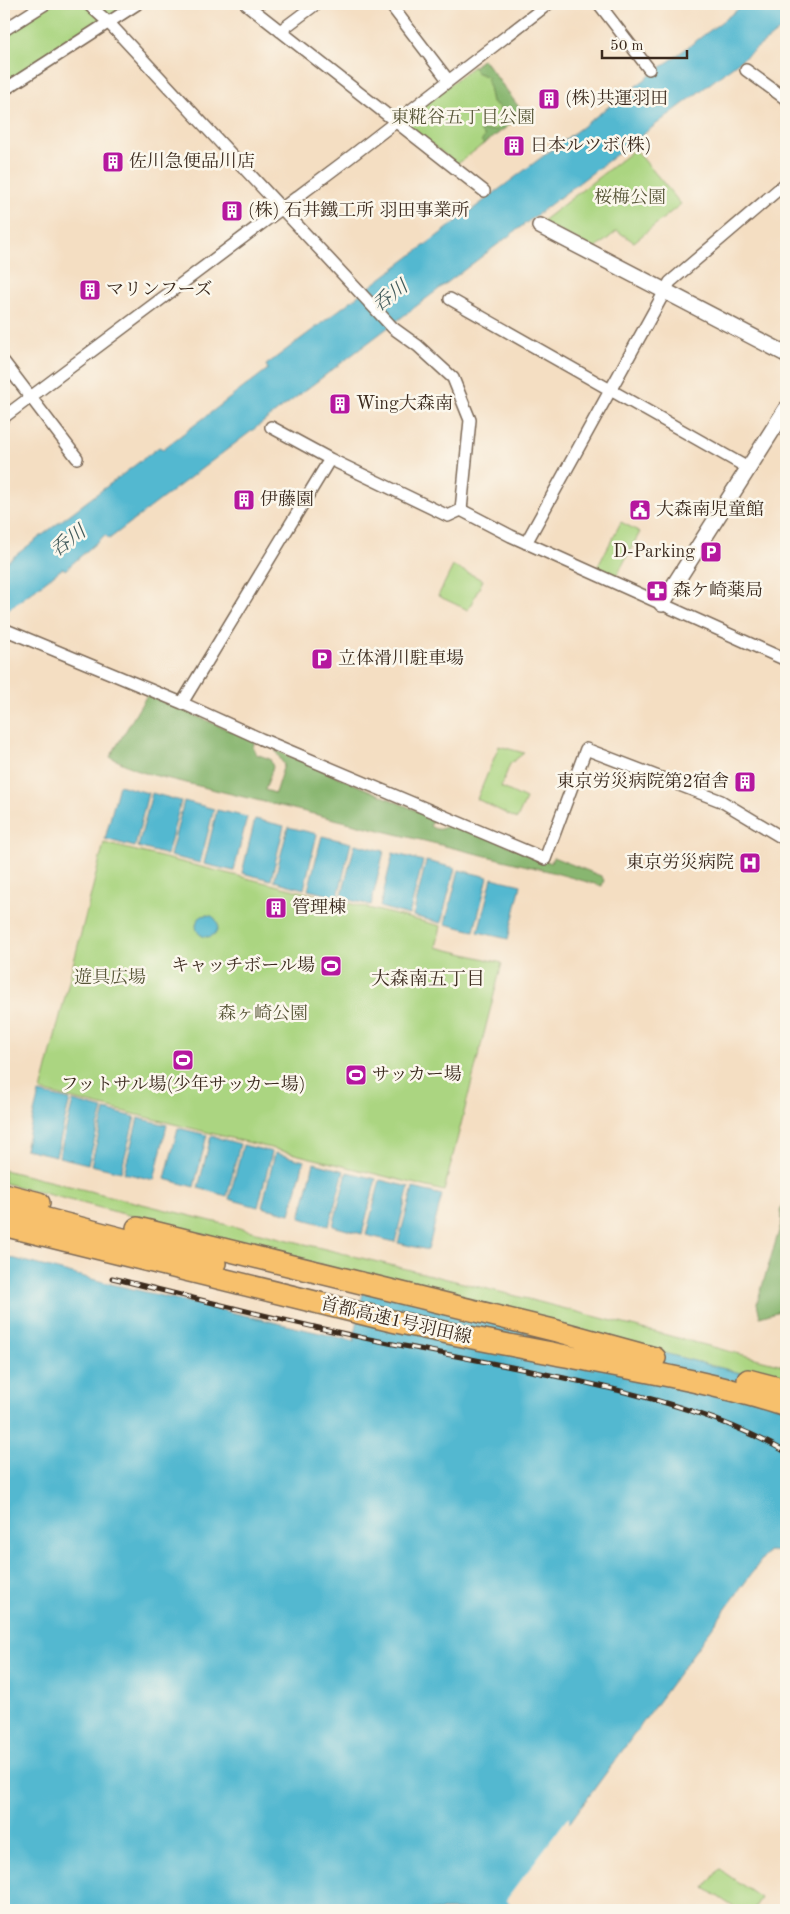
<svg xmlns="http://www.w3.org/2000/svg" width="790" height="1914" font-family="'Old Standard TT','Noto Serif JP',serif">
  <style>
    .green { fill: #abd581; stroke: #738050 }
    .forest { fill: #88b66f; stroke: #627046 }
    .water { fill: #52b8d0; stroke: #467177 }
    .pier { fill: #f4dec2 }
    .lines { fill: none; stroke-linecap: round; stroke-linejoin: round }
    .minor-casing { stroke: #7c6957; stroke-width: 14 }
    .tertiary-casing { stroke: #7c6957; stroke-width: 18 }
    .motorway-casing { stroke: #7c6957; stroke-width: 24 }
    .minor { stroke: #fff; stroke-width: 11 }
    .tertiary { stroke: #fff; stroke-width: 15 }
    .motorway { stroke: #f7c06c; stroke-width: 21 }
    .rail-casing { stroke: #3b2a1e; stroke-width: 5 }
    .rail { stroke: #fbf7ec; stroke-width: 3; stroke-dasharray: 9; stroke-linecap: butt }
    .labels { text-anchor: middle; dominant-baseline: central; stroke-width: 5; stroke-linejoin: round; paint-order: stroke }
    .poi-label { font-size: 18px; fill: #3b2a1e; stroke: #fbf7ec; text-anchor: start }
    .park-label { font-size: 18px; fill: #575537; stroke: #fbf7ec }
    .street-label { font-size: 18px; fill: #3b2a1e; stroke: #fbf7ec }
    .water-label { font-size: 19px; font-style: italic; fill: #435c5c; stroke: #fbf7ec }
    .neighbourhood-label { font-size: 19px; fill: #3b2a1e; stroke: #fbf7ec }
  </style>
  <rect width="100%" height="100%" fill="#fbf7ec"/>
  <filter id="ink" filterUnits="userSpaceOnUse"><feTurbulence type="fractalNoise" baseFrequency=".02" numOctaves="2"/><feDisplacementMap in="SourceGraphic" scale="10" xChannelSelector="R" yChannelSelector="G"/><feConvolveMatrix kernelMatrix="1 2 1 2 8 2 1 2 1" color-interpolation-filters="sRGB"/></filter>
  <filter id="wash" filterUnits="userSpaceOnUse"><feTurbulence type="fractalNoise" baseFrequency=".0096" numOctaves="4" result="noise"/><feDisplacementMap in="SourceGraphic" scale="20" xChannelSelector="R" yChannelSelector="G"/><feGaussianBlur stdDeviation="1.12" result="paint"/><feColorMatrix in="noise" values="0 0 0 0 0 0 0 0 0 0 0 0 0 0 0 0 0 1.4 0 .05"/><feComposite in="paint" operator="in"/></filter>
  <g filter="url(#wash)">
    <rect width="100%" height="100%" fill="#f4dec2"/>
    <!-- green -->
    <path class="green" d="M52 4H132L4 86V34Z
      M483 59 524 114 457 164 410 127 409 116Z
      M635 149 681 204 634 242 617 231 595 249 541 222Z
      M621 522 640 532 616 577 597 568Z
      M453 566 483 580 468 610 438 596Z
      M499 746 524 753 510 764 501 787 526 799 517 819 477 799Z
      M104 843 441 926 436 947 502 963 444 1191 41 1091Z
      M4 1170 516 1296 786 1366V1385L4 1183Z
      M719 1869 761 1898 753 1910H738L705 1888Z"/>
    <!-- forest -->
    <path class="forest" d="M483 59 524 114 484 144 481 141 485 137 480 131 496 130 500 126 499 123 502 116 499 107 492 102 487 77 476 72 473 67Z
      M147 695 255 741 253 747 256 754 270 759 273 767 265 790 275 793 284 765 275 750 434 818 430 826C438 832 444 829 451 822L551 863 553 857 601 876 604 880 602 886 548 871 141 772 110 757Z
      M786 1192V1309L760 1317 757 1303 782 1221 780 1211Z"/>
    <!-- water -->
    <path class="water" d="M745 4H786V26L109 539 105 535 65 570 63 568 4 613V564L159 447 163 449 268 369 266 365Z
      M119 785 148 793 135 847 105 839Z
      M152 793 181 801 167 855 138 847Z
      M184 801 214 809 200 863 170 856Z
      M217 810 247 817 234 871 204 864Z
      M255 819 284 826 271 880 242 873Z
      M288 827 317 834 304 889 274 881Z
      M322 836 351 843 338 897 308 890Z
      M355 844 384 851 371 905 341 898Z
      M393 853 423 861 409 915 380 907Z
      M426 861 455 868 441 923 413 916Z
      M459 870 488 877 474 931 445 924Z
      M492 878 521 885 508 939 478 932Z
      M196 926a11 11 0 1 1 22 0a11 11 0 1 1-22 0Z
      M39 1093 70 1100 56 1156 25 1149Z
      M73 1101 103 1109 88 1164 59 1157Z
      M105 1110 135 1117 121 1172 91 1165Z
      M138 1118 167 1125 154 1180 124 1173Z
      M178 1128 207 1135 194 1187 165 1179Z
      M211 1136 240 1144 227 1196 198 1188Z
      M243 1145 272 1152 258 1207 229 1199Z
      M275 1153 304 1161 290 1214 262 1207Z
      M314 1163 344 1171 329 1226 300 1218Z
      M347 1172 376 1179 362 1234 333 1226Z
      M380 1180 409 1187 395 1242 366 1235Z
      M413 1188 442 1195 428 1250 398 1243Z
      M4 1256 111 1284 354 1341 366 1275 786 1385V1552L768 1551 506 1910H4Z"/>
    <!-- pier -->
    <path class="pier" d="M569 1816V1828L513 1906 506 1900Z"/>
  </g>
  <g filter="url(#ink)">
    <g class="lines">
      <!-- minor casing -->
      <g class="minor-casing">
        <path id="minor" d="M88 4 108 22 393 328 418 346 453 378 470 420 461 510
          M246 4 484 191
          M390 4 448 80
          M599 4 649 69
          M4 30 45 4
          M280 31 316 4
          M746 70 786 99
          M4 90 137 4
          M450 299 748 468
          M4 362 77 458
          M4 417 349 158 548 4
          M271 427 330 459
          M461 510 511 536 786 660
          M526 543 670 282 786 183
          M6 630 182 703 261 739 545 859 586 749 721 801 786 840
          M182 703 330 459 448 516 461 510"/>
      </g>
      <!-- tertiary casing -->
      <g class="tertiary-casing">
        <path id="tertiary" d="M540 226 786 354
          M662 604 786 409"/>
      </g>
      <!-- motorway casing -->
      <g class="motorway-casing">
        <path id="motorway" d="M4 1194 39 1203
          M12 1210 215 1263
          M7 1226 388 1320C457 1336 527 1348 597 1362 661 1374 725 1386 786 1406
          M137 1228 557 1331 655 1358
          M748 1380 786 1390"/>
      </g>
      <!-- minor -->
      <use href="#minor" class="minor"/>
      <!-- tertiary -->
      <use href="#tertiary" class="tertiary"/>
      <!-- motorway -->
      <use href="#motorway" class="motorway"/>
      <!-- rail casing -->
      <g class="rail-casing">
        <path id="rail" d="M112 1278C197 1299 283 1321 369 1339 443 1354 517 1367 591 1384 658 1399 726 1418 786 1452"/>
      </g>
      <!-- rail -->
      <use href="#rail" class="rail"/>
    </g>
  </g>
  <!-- icons -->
  <defs>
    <g id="building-square" transform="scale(1.125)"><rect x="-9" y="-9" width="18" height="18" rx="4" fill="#b5179e" stroke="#fbf7ec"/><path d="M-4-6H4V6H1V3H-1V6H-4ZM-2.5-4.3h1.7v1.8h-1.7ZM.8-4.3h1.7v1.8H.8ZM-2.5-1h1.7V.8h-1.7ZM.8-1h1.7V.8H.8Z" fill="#fff"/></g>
    <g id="civic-square" transform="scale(1.125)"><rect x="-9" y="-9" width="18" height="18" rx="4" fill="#b5179e" stroke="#fbf7ec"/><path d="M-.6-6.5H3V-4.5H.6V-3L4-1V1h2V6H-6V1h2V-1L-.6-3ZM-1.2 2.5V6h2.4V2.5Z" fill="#fff"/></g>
    <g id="parking-square" transform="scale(1.125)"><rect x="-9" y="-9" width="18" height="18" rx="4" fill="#b5179e" stroke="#fbf7ec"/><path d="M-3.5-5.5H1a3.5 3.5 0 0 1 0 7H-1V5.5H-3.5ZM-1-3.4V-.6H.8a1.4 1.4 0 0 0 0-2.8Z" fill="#fff"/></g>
    <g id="pharmacy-square" transform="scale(1.125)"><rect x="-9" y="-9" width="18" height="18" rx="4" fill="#b5179e" stroke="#fbf7ec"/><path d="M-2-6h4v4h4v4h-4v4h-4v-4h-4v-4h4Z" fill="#fff"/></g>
    <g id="hospital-square" transform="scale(1.125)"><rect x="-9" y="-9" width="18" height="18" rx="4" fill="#b5179e" stroke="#fbf7ec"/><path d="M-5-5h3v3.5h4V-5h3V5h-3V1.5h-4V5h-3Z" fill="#fff"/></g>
    <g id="stadium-square" transform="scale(1.125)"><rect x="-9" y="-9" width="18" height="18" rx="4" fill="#b5179e" stroke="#fbf7ec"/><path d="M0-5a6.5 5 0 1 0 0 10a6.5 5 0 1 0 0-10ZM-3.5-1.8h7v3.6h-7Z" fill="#fff"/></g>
  </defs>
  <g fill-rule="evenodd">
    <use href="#building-square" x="549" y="99"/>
    <use href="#building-square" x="514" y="146"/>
    <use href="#building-square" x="113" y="162"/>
    <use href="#building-square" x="232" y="211"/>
    <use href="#building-square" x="90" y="290"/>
    <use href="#building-square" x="340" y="404"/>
    <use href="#building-square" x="244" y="500"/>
    <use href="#civic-square" x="640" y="510"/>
    <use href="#parking-square" x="711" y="552"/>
    <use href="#pharmacy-square" x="657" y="591"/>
    <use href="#parking-square" x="322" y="659"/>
    <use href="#building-square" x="745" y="782"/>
    <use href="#hospital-square" x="750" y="863"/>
    <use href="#building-square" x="276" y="908"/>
    <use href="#stadium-square" x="331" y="966"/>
    <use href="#stadium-square" x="183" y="1060"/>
    <use href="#stadium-square" x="356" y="1075"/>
  </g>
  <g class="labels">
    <!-- poi labels -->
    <g class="poi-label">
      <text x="565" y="99">(株)共運羽田</text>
      <text x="530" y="146">日本ルツボ(株)</text>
      <text x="129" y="162">佐川急便品川店</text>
      <text x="248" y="211">(株) 石井鐵工所 羽田事業所</text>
      <text x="106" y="290">マリンフーズ</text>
      <text x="356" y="404">Wing大森南</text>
      <text x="260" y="500">伊藤園</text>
      <text x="656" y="510">大森南児童館</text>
      <text x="695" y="552" text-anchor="end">D-Parking</text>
      <text x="673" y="591">森ケ崎薬局</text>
      <text x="338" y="659">立体滑川駐車場</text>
      <text x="729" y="782" text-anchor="end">東京労災病院第2宿舎</text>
      <text x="734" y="863" text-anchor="end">東京労災病院</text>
      <text x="292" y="908">管理棟</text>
      <text x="315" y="966" text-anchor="end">キャッチボール場</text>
      <text x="372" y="1075">サッカー場</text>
      <text x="183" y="1085" text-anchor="middle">フットサル場(少年サッカー場)</text>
    </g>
    <!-- park labels -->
    <g class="park-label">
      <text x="463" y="118">東糀谷五丁目公園</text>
      <text x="630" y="198">桜梅公園</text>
      <text x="110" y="978">遊具広場</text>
      <text x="263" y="1014">森ヶ崎公園</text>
    </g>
    <!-- street labels -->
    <g class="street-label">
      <text transform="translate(396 1321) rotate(13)">首都高速1号羽田線</text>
    </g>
    <!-- water labels -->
    <g class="water-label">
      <text transform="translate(391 297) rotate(-37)">呑川</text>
      <text transform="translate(69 542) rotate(-37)">呑川</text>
    </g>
    <!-- neighbourhood labels -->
    <g class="neighbourhood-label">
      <text x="428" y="980">大森南五丁目</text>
    </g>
  </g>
  <!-- margin -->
  <rect width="790" height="1914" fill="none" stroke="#fbf7ec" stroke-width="20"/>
  <!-- scale -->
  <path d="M602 50v8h85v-8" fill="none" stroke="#3b2a1e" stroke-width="2.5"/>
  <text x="610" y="50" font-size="15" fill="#3b2a1e" stroke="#fbf7ec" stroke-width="4" paint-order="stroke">50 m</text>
</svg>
